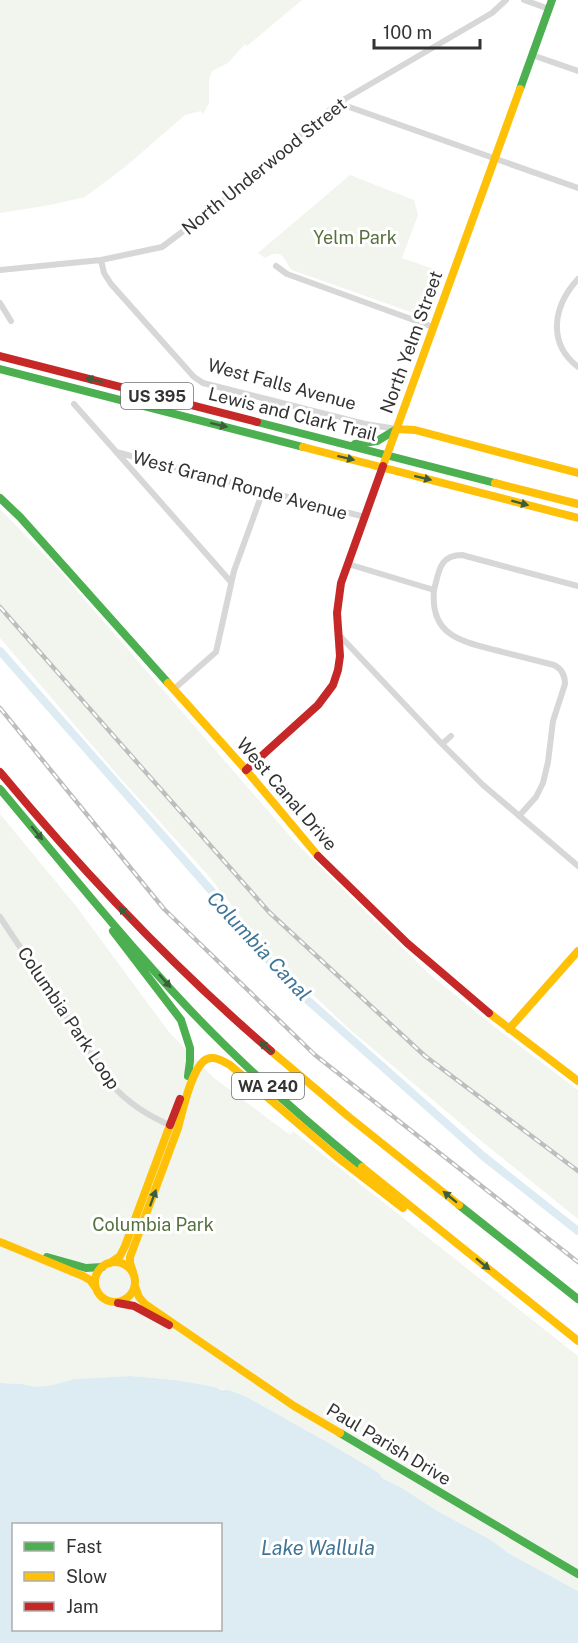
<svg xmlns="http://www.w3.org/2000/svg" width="578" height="1643" font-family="'Public Sans',sans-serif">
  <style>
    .green { fill: #f1f5ed }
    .water { fill: #ddebf3; fill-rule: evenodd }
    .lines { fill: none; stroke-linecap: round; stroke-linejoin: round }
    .canal { stroke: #ddebf3; stroke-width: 8 }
    .street { stroke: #d7d7d7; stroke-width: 6 }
    .fast { stroke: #4caf50; stroke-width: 8 }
    .slow { stroke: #ffc107; stroke-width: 8 }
    .jam { stroke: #c62828; stroke-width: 8 }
    .rail-casing { stroke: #bebebe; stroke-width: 4.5 }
    .rail { stroke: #fff; stroke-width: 2; stroke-dasharray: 7; stroke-linecap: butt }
    .oneway { fill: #3c5e3d }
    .labels { text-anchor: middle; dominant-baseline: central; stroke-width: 6; stroke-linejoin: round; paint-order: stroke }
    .shield { fill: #fff; stroke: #707070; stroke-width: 1.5 }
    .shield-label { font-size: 16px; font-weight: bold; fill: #333 }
    .street-label { font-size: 18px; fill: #333; stroke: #fff }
    .park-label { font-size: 18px; fill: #56703f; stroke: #fff }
    .water-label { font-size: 20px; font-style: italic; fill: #3f7597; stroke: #fff }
  </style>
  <rect width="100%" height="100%" fill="#fff"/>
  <!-- green -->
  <path class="green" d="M0 0H302L247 46 245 44 228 63 212 71 209 80V103L203 114 201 111 185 115 125 167 85 197 50 205 0 213Z
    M350 175 414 200 418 215 402 258 445 273 430 312 427 315 422 316 292 270C283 260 284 247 265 258L258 253Z
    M0 509 59 570 296 843 428 973 496 1028 578 1090V1219L480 1140 347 1027 270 954 207 874 121 779 0 638Z
    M0 814 76 906 169 1032 214 1078 290 1135 293 1131 578 1356V1591L508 1553 491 1540 439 1512 402 1488 382 1478 379 1473 327 1442 245 1396 215 1387 177 1380 131 1376 74 1379 52 1385 35 1387 22 1384 0 1383Z"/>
  <!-- water -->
  <path class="water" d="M131 1376 176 1380 199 1384 215 1387 222 1390H228L245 1396 327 1442 379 1473 382 1478 402 1488 439 1512 491 1540 508 1553 578 1591V1643H0V1383L22 1384 35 1387 52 1385 74 1379ZM14 1524H220V1630H14Z"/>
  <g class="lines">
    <!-- canal -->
    <path class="canal" d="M0 651 216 896 285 980 483 1156 578 1231"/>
    <!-- street -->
    <path class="street" d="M524 0 549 9
      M532 55 578 71
      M338 103 578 188
      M101 260 104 273 111 284 194 377 203 383 365 424 397 429
      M276 266 287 274 433 327
      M0 270 101 260 162 247 214 208 338 103 492 13 506 0
      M578 279C553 306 547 343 578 367
      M0 303 11 321
      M74 404 231 582
      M116 452 365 517
      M348 564 434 590C439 572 439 555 462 555L578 586
      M434 590C430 635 460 641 495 650 515 655 535 660 554 665 562 669 565 675 565 684L553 721 548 762 543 783 536 797 519 816
      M340 636 442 744 483 785 578 866
      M174 689 216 652 234 571 263 491
      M442 744 451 736
      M0 917 112 1085C129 1104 148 1116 172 1126"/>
    <!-- fast -->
    <path class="fast" d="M520 89 552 0
      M0 369 303 447
      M257 422 495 483
      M355 444 377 441 397 429
      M0 498 20 517 168 683
      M0 789C62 863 124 940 190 1010 244 1067 302 1118 362 1167
      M113 931 181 1020 190 1048V1061L188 1076
      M459 1205 578 1299
      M47 1257 86 1268 102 1267
      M340 1433 578 1574"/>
    <!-- slow -->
    <path class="slow" d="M397 429 415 430 578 473
      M303 447 578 518
      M383 466 520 89
      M495 483 578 504
      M168 683 246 770 318 856
      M489 1013 578 1081
      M509 1029 578 951
      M271 1051 349 1117 459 1205
      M178 1128C182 1113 192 1065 207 1059 215 1056 223 1061 230 1065L337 1157 403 1208
      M362 1167 578 1341
      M0 1242 83 1276 90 1280 95 1287
      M95 1282a20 20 0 1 1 40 0a20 20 0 1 1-40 0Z
      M110 1263 120 1256 125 1246 170 1125
      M133 1272 130 1263V1257L178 1128
      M135 1286 139 1297 145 1304 294 1406 340 1433"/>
    <!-- jam -->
    <path class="jam" d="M0 356 257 422
      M246 770 318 705 333 685 338 670 340 656 337 613 341 583 383 466
      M0 772C83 872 172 966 271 1051
      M318 856 407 943 489 1013
      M170 1125 180 1099
      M118 1303 134 1306 169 1325"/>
    <!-- rail casing -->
    <g class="rail-casing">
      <path id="rail" d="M0 607 269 912 425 1056 578 1171
        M0 708 164 909 315 1055 578 1262"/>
    </g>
    <!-- rail -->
    <use href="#rail" class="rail"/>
  </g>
  <!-- one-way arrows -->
  <defs><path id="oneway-solid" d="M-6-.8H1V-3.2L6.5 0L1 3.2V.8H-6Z" transform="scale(1.5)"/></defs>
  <g class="oneway">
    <use href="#oneway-solid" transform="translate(94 380) rotate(-166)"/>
    <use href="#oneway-solid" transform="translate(219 425) rotate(14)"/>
    <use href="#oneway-solid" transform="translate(346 458) rotate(14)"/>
    <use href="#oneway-solid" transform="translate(423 478) rotate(14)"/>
    <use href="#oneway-solid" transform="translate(520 503) rotate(15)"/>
    <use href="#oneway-solid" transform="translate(37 833) rotate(51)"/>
    <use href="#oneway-solid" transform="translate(125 913) rotate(-134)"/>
    <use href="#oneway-solid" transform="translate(165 981) rotate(48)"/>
    <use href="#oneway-solid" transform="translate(266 1047) rotate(-139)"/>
    <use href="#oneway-solid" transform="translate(450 1197) rotate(-141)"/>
    <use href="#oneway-solid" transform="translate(153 1198) rotate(-70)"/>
    <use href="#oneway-solid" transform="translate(483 1264) rotate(39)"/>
  </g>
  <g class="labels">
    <!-- shield labels -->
    <g class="shield">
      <rect x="121" y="383" width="72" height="26" rx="4.5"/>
      <rect x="232" y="1073" width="72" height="26" rx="4.5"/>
    </g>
    <g class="shield-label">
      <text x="157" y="396">US 395</text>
      <text x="268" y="1086">WA 240</text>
    </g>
    <!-- street labels -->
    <g class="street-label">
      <text transform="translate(264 166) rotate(-39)">North Underwood Street</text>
      <text transform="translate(411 342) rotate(-70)">North Yelm Street</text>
      <text transform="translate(282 384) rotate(15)">West Falls Avenue</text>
      <text transform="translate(293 414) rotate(14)">Lewis and Clark Trail</text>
      <text transform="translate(240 485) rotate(15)">West Grand Ronde Avenue</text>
      <text transform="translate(287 794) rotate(49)">West Canal Drive</text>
      <text transform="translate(69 1018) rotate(56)">Columbia Park Loop</text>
      <text transform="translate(389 1444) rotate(31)">Paul Parish Drive</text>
    </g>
    <!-- park labels -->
    <g class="park-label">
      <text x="355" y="237">Yelm Park</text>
      <text x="153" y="1224">Columbia Park</text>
    </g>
    <!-- water labels -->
    <g class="water-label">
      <text transform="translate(259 946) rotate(47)">Columbia Canal</text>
      <text x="318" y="1548">Lake Wallula</text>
    </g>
  </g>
  <!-- legend -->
  <rect x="12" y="1523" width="210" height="108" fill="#ffffff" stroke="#adadad" stroke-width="1.5"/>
  <rect x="24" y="1542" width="30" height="9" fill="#4caf50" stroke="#adadad" stroke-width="1.5"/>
  <text x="66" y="1553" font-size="18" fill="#333333">Fast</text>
  <rect x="24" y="1572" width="30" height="9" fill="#ffc107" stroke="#adadad" stroke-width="1.5"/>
  <text x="66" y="1583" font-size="18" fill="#333333">Slow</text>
  <rect x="24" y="1602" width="30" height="9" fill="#c62828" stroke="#adadad" stroke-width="1.5"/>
  <text x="66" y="1613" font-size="18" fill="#333333">Jam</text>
  <!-- scale -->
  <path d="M374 39v9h106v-9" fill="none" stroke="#333333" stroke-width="3"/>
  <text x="383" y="39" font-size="18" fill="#333333" stroke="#ffffff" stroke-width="4.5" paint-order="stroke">100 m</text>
</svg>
